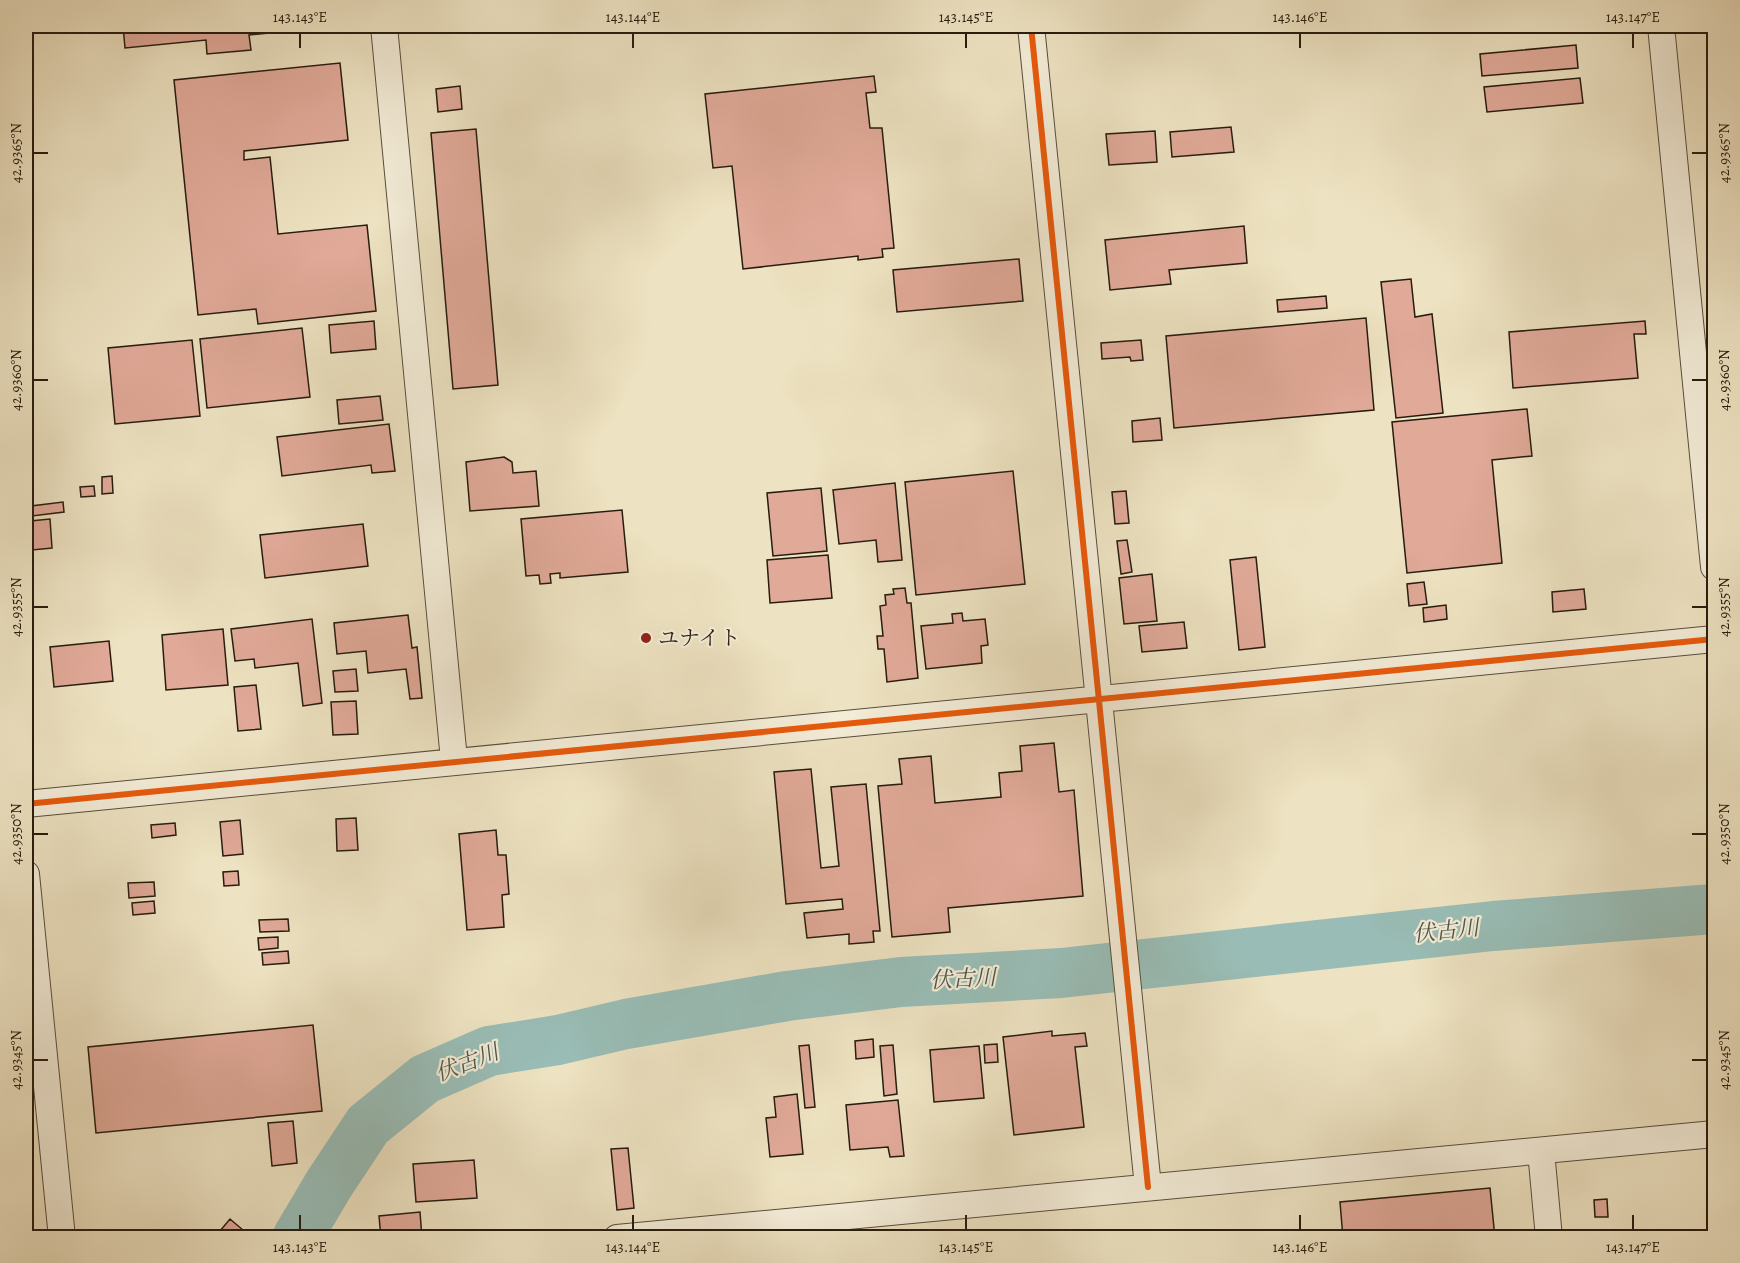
<svg xmlns="http://www.w3.org/2000/svg" width="1740" height="1263" font-family="Alegreya,'Noto Serif JP',serif">
  <style>
    .lines { fill: none; stroke-linecap: round; stroke-linejoin: round }
    .river { stroke: #99bdb6; stroke-width: 50 }
    .building { fill: #e0a998; stroke: #271c0e; stroke-width: 1.5 }
    .minor-casing { stroke: #584e3b; stroke-width: 28 }
    .minor { stroke: #f3ecd7; stroke-width: 26 }
    .cycleway-casing { stroke: #f3ecd7; stroke-width: 10 }
    .cycleway { stroke: #e8590c; stroke-width: 6 }
    .ticks { fill: none; stroke: #271c0e; stroke-width: 2 }
    .poi-dot { fill: #8f2418; stroke: #f3ecd7; stroke-width: 2 }
    .labels { text-anchor: middle; dominant-baseline: central; stroke-width: 4.5; stroke-linejoin: round; paint-order: stroke }
    .poi-label { font-size: 21px; fill: #271c0e; stroke: #f3ecd7; text-anchor: start }
    .water-label { font-size: 22px; font-style: italic; fill: #4f5449; stroke: #f3ecd7 }
    .neatline { fill: none; stroke: #271c0e; stroke-width: 2 }
    .ticks-label { font-size: 15px; text-anchor: middle; fill: #271c0e }
  </style>
  <rect width="100%" height="100%" fill="#ede2c1"/>
  <filter id="stains"><feTurbulence type="fractalNoise" baseFrequency=".00333" numOctaves="4"/><feColorMatrix values="0 0 0 0 .2 0 0 0 0 .09 0 0 0 0 .02 0 0 0 .5 -.17"/></filter>
  <radialGradient id="worn" r=".72"><stop offset=".6" stop-color="#630" stop-opacity="0"/><stop offset="1" stop-color="#630" stop-opacity=".3"/></radialGradient>
  <g class="lines">
    <!-- river -->
    <path class="river" d="M297 1238 329 1184 368 1125 425 1079 489 1051 558 1040 626 1024 787 996 901 982 1061 973 1493 926 1714 909"/>
  </g>
  <!-- building -->
  <path class="building" d="M123 26H310V29L249 35 251 50 207 54 206 40 125 48Z
    M1576 45 1578 68 1482 76 1480 54Z
    M340 63 348 140 244 151V160L270 157 278 234 367 225 376 311 258 324 256 309 198 315 174 80Z
    M874 76 876 92 866 93 870 128H882L894 248 882 249 883 257 858 260V256L743 269 732 166 713 168 705 94Z
    M1580 78 1583 103 1487 112 1484 87Z
    M460 86 462 109 438 112 436 89Z
    M1231 127 1234 152 1172 157 1170 132Z
    M476 129 498 385 453 389 431 133Z
    M1155 131 1157 162 1109 165 1106 134Z
    M1244 226 1247 263 1169 270 1171 284 1110 290 1105 240Z
    M1019 259 1023 301 897 312 893 270Z
    M1411 279 1415 317 1432 314 1443 413 1396 418 1381 282Z
    M1326 296 1327 308 1278 312 1277 300Z
    M1366 318 1374 410 1174 428 1166 336Z
    M374 321 376 349 331 353 329 325Z
    M1645 321 1646 334H1634L1638 378 1513 388 1509 332Z
    M302 328 310 397 207 408 200 339Z
    M192 340 200 416 115 424 108 348Z
    M1141 340 1143 360 1131 361 1130 357 1102 359 1101 343Z
    M380 396 383 420 339 424 337 400Z
    M1527 409 1532 456 1492 460 1502 563 1407 573 1392 422Z
    M1160 418 1162 440 1133 442 1132 421Z
    M389 424 395 471 372 473 371 465 282 476 277 437Z
    M504 457 512 462 513 473 536 471 539 506 470 511 466 462Z
    M1013 471 1025 584 916 595 905 482Z
    M112 476 113 493 102 494V477Z
    M895 483 902 560 878 562 876 540 839 544 833 490Z
    M94 486 95 496 81 497 80 487Z
    M821 488 827 551 773 556 767 493Z
    M1126 491 1129 523 1115 524 1112 492Z
    M63 502 64 512 32 516 31 506Z
    M622 510 628 572 560 578V573L550 574 551 583 540 584 539 575 526 576 521 519Z
    M50 519 52 548 32 550 30 521Z
    M363 524 368 566 265 578 260 535Z
    M1127 540 1132 572 1121 574 1117 541Z
    M828 555 832 598 770 603 767 560Z
    M1256 557 1265 647 1239 650 1230 560Z
    M1152 574 1157 621 1124 624 1119 578Z
    M1424 582 1427 604 1409 606 1407 584Z
    M905 588 907 603H911L918 678 887 682 884 649H878L877 636H883L880 606 886 605 885 595 894 594 893 589Z
    M1584 589 1586 609 1553 612 1552 592Z
    M1446 605 1447 619 1424 622 1423 608Z
    M962 613 963 621 985 619 988 645 981 646 982 663 926 669 921 626 953 623 952 614Z
    M408 615 412 648 417 647 422 698 410 699 406 669 368 673 366 651 337 654 334 623Z
    M312 619 322 703 303 706 298 663 255 668 254 659 235 661 231 629Z
    M1184 622 1187 648 1142 652 1139 626Z
    M223 629 228 685 166 690 162 635Z
    M109 641 113 681 54 687 50 647Z
    M356 669 358 691 335 692 333 671Z
    M256 685 261 729 238 731 234 687Z
    M356 701 358 734 333 735 331 702Z
    M1054 743 1059 792 1074 790 1083 896 948 908 950 932 892 937 878 786 902 784 899 759 931 756 935 803 1001 797 999 773 1022 771 1020 746Z
    M811 769 821 868 839 866 831 787 866 784 880 931H873L874 942 849 944V934L807 938 804 913 843 909 842 899 786 904 774 772Z
    M356 818 358 850 337 851 336 819Z
    M240 820 243 854 223 856 220 822Z
    M175 823 176 835 152 838 151 825Z
    M496 830 498 855H506L509 894 502 895 504 927 467 930 459 834Z
    M238 871 239 885 224 886 223 872Z
    M154 882 155 896 129 898 128 883Z
    M154 901 155 913 133 915 132 903Z
    M288 919 289 931 260 932 259 920Z
    M278 937V948L259 950 258 938Z
    M288 951 289 963 263 965 262 953Z
    M313 1025 322 1111 96 1133 88 1047Z
    M1052 1031V1036L1085 1033 1087 1046 1075 1047 1084 1127 1014 1135 1003 1037Z
    M873 1039 874 1057 856 1059 855 1041Z
    M997 1044 998 1062 985 1063 984 1045Z
    M809 1045 815 1107 805 1108 799 1046Z
    M893 1045 897 1094 884 1096 880 1046Z
    M979 1046 984 1098 934 1102 930 1050Z
    M797 1094 803 1154 770 1157 766 1118 776 1117 774 1097Z
    M898 1100 904 1156 890 1157 888 1147 850 1150 846 1105Z
    M293 1121 297 1163 272 1166 268 1123Z
    M628 1148 634 1208 617 1210 611 1149Z
    M474 1160 477 1198 416 1202 413 1164Z
    M1490 1188 1495 1238H1343L1340 1202Z
    M1607 1199 1608 1217H1595L1594 1200Z
    M420 1212 422 1238H381L379 1216Z
    M230 1219 243 1230 237 1238H214Z"/>
  <g class="lines">
    <!-- minor casing -->
    <g class="minor-casing">
      <path id="minor" d="M384 26 454 760
        M1031 26 1148 1187
        M1661 26 1714 567
        M26 804C588 746 1151 694 1714 639
        M26 874 62 1238
        M1541 1151 1549 1238
        M617 1238 1714 1134"/>
    </g>
    <!-- minor -->
    <use href="#minor" class="minor"/>
    <!-- cycleway casing -->
    <g class="cycleway-casing">
      <path id="cycleway" d="M1031 26 1148 1187
        M26 804C588 746 1151 694 1714 639"/>
    </g>
    <!-- cycleway -->
    <use href="#cycleway" class="cycleway"/>
  </g>
  <!-- ticks -->
  <path class="ticks" d="M300 33V48M633 33V48M966 33V48M1300 33V48M1633 33V48M33 153H48M1692 153H1707M33 380H48M1692 380H1707M33 607H48M1692 607H1707M33 834H48M1692 834H1707M33 1060H48M1692 1060H1707M300 1215V1230M633 1215V1230M966 1215V1230M1300 1215V1230M1633 1215V1230"/>
  <!-- markers -->
  <circle class="poi-dot" cx="646" cy="638" r="6"/>
  <g class="labels">
    <!-- poi labels -->
    <g class="poi-label">
      <text x="658" y="638">ユナイト</text>
    </g>
    <!-- water labels -->
    <g class="water-label">
      <text transform="translate(1446 931) rotate(-6)">伏古川</text>
      <text transform="translate(963 979) rotate(-3)">伏古川</text>
      <text transform="translate(467 1063) rotate(-21)">伏古川</text>
    </g>
  </g>
  <!-- margin -->
  <rect width="1740" height="1263" fill="none" stroke="#ede2c1" stroke-width="66"/>
  <rect x="33" y="33" width="1674" height="1197" class="neatline"/>
  <g class="ticks-label">
    <text x="300" y="22">143.143°E</text>
    <text x="633" y="22">143.144°E</text>
    <text x="966" y="22">143.145°E</text>
    <text x="1300" y="22">143.146°E</text>
    <text x="1633" y="22">143.147°E</text>
    <text transform="translate(16 153) rotate(-90)" y="5">42.9365°N</text>
    <text transform="translate(1724 153) rotate(-90)" y="5">42.9365°N</text>
    <text transform="translate(16 380) rotate(-90)" y="5">42.9360°N</text>
    <text transform="translate(1724 380) rotate(-90)" y="5">42.9360°N</text>
    <text transform="translate(16 607) rotate(-90)" y="5">42.9355°N</text>
    <text transform="translate(1724 607) rotate(-90)" y="5">42.9355°N</text>
    <text transform="translate(16 834) rotate(-90)" y="5">42.9350°N</text>
    <text transform="translate(1724 834) rotate(-90)" y="5">42.9350°N</text>
    <text transform="translate(16 1060) rotate(-90)" y="5">42.9345°N</text>
    <text transform="translate(1724 1060) rotate(-90)" y="5">42.9345°N</text>
    <text x="300" y="1252">143.143°E</text>
    <text x="633" y="1252">143.144°E</text>
    <text x="966" y="1252">143.145°E</text>
    <text x="1300" y="1252">143.146°E</text>
    <text x="1633" y="1252">143.147°E</text>
  </g>
  <rect width="100%" height="100%" filter="url(#stains)"/>
  <rect width="100%" height="100%" fill="url(#worn)"/>
</svg>
